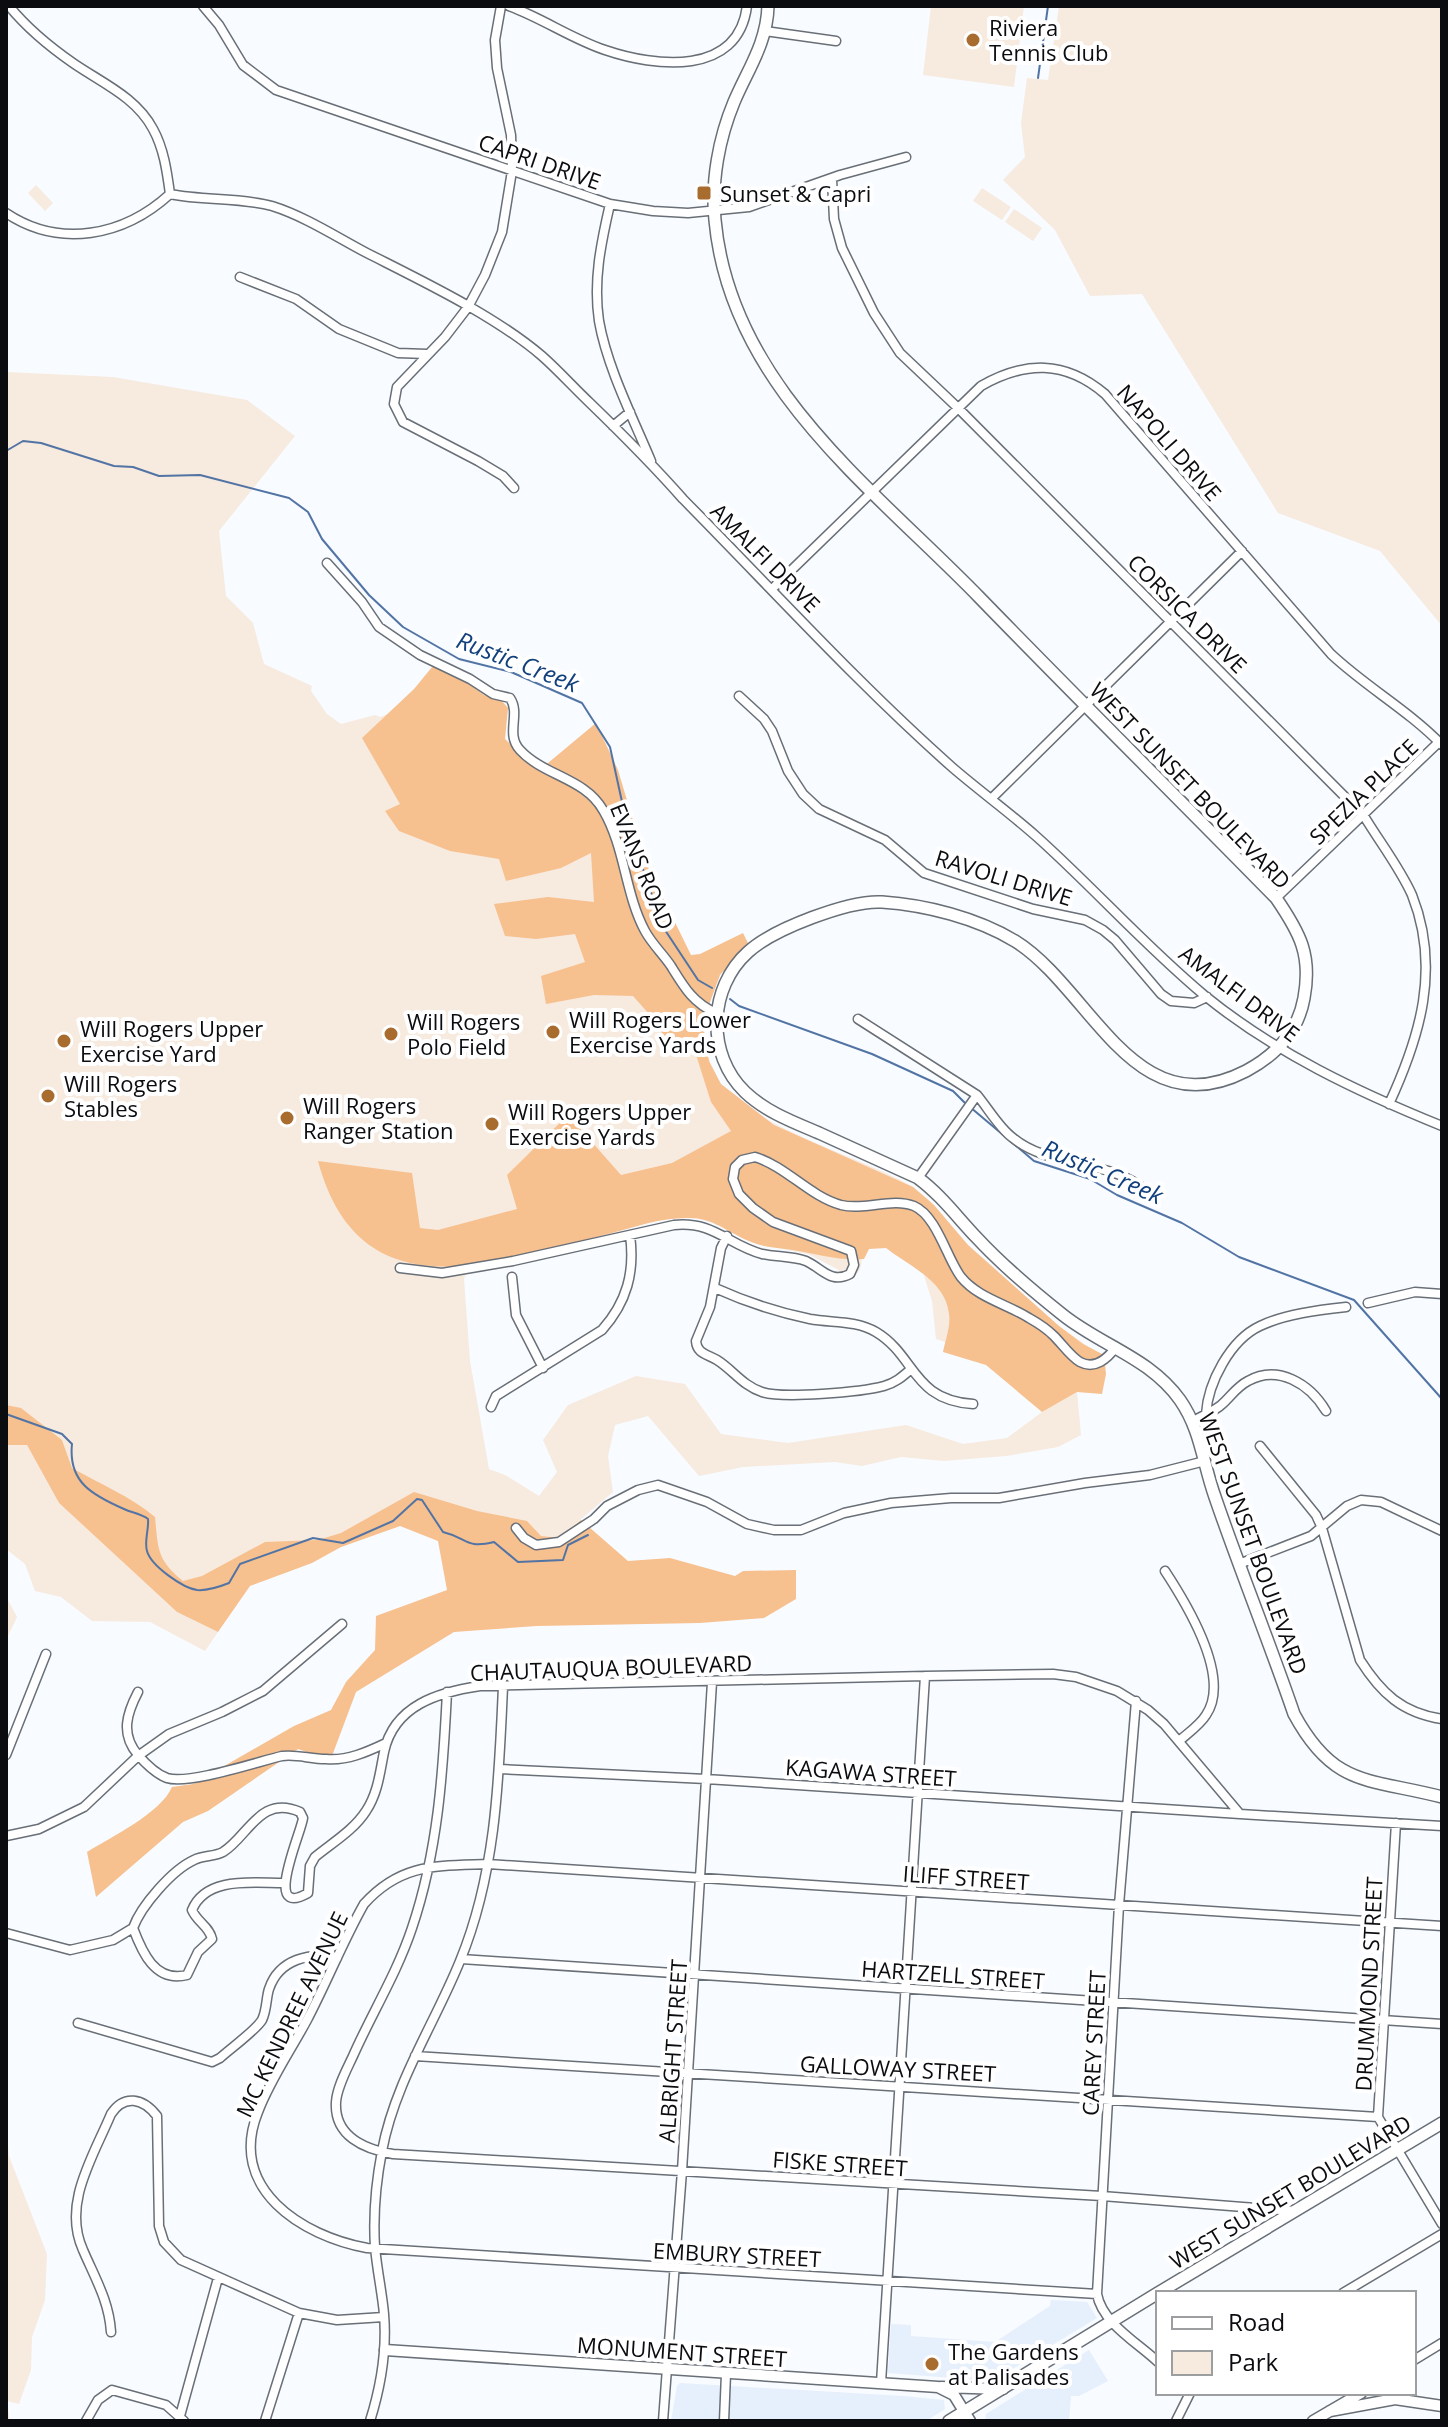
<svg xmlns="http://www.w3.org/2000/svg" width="1448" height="2427" font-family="'Open Sans',sans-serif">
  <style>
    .built { fill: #e6effc }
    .green { fill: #f7eadf }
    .forest { fill: #f7c08f }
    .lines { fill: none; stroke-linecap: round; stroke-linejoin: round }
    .stream { stroke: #5274a4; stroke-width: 2 }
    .minor-casing { stroke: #696f77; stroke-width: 11 }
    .tertiary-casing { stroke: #696f77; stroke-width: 13 }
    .secondary-casing { stroke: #696f77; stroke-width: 14 }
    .minor { stroke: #fff; stroke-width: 8 }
    .tertiary { stroke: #fff; stroke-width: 10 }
    .secondary { stroke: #fff; stroke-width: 11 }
    .poi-dot { fill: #a96c2f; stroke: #fff; stroke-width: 3 }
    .labels { text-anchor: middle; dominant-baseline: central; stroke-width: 8; stroke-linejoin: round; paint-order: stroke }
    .poi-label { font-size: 22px; fill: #0a0c0f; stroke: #fff; text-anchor: start }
    .street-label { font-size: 22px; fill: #0a0c0f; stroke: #fff }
    .water-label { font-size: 24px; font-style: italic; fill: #12407d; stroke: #fff }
  </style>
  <rect width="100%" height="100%" fill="#f8fbff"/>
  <!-- built -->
  <path class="built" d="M1051 2300 1087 2302 1097 2318 993 2381 888 2373 891 2324 911 2325V2336L995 2342 1050 2306Z
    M1089 2350 1108 2381 1079 2396H1071L1069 2421H985L986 2414Z
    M680 2383 903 2396 944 2400 945 2409 926 2421H671L677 2386Z"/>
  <!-- green -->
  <path class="green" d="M931 6H1024L1014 87 923 75Z
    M1059 6H1442V626L1380 551 1278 513 1142 294 1090 296 1055 230 1003 180 1025 157 1021 123 1027 78 1048 80Z
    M36 185 53 203 45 211 28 193Z
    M982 188 1011 207 1002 220 973 201Z
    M1014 209 1042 228 1033 241 1005 222Z
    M6 372 113 377 247 400 295 436 219 531 226 596 253 623 264 664 312 686 311 691 327 714 341 724 375 715 380 717 405 708 503 742 562 782 706 1013C702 1035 707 1066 721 1084 759 1130 860 1156 913 1187L928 1199 968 1245 1059 1326 1093 1350 1104 1366 1115 1360 1097 1369 989 1356 936 1339 932 1301 908 1225 861 1254C864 1269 856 1280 841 1282L839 1270 808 1254 757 1244 717 1224 692 1217 662 1219 490 1261 467 1271 464 1279 470 1361 489 1469 505 1475 539 1496 557 1472 543 1440 568 1405 636 1376 685 1384 721 1434 788 1443 906 1425 963 1444 1007 1438 1042 1412 1077 1392 1081 1435 1058 1447 1006 1456 944 1461 901 1457 862 1466 835 1462 743 1467 699 1476 648 1416 615 1425 608 1456 613 1492 559 1538 440 1534 400 1526 333 1550 180 1584 84 1475 71 1467 62 1440 6 1413Z
    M6 1445H27L59 1503 177 1612 218 1632 205 1651 150 1622 92 1621 61 1597 35 1591 25 1564 6 1549Z
    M6 1596 17 1617 6 1640Z
    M6 2120 9 2156 47 2254 45 2300 32 2337 31 2370 19 2404 7 2401 10 2421H6Z"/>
  <!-- forest -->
  <path class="forest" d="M437 661 484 695 502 701 508 708 505 739 534 767 548 763 596 723 618 770 645 861 691 955 700 954 743 933 748 943 720 975 706 1013 704 1034 709 1061 721 1084 774 1125 913 1187 934 1205 968 1245 1059 1326 1083 1344 1104 1355 1106 1374 1102 1394 1077 1392 1042 1412 986 1365 943 1352C945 1341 951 1326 949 1314 946 1281 909 1266 886 1248L869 1249 864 1259C839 1261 817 1254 793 1250 781 1248 768 1248 757 1244 733 1237 716 1218 690 1218 663 1217 638 1226 612 1233 498 1262 360 1317 318 1161L412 1173 420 1228 438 1230 517 1209 507 1175 568 1115 621 1175 672 1163 731 1131 711 1102 692 1042 667 1045 658 1024 633 996 594 995 546 1004 541 976 585 962 575 934 536 939 505 936 494 904 548 897 594 902 591 853 561 868 506 881 499 859 450 851 399 831 385 811 400 804 362 738 414 689Z
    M6 1405 21 1408 62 1440 72 1468C100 1484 130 1496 155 1517 158 1549 157 1560 183 1581L202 1576 265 1542 318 1540 341 1533 414 1492 477 1511 527 1521 541 1536 559 1538 581 1520 628 1561 670 1558 735 1576 743 1571 796 1570V1599L764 1618 700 1623 537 1626 454 1632 356 1692 332 1756H318L298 1749 208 1811 183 1822 96 1897 87 1852C111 1837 161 1813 172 1787L193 1784 294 1726 331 1710 346 1682 375 1650 376 1616 447 1590 438 1541 400 1526 341 1547 312 1563 250 1586 218 1632 177 1612 59 1503 27 1445H6Z"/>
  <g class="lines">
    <!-- stream -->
    <path class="stream" d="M1038 78 1048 6
      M6 451 23 441 41 443 114 466 133 467 159 476 200 475 289 498 308 512 322 539 369 595 403 627 459 659 511 672 582 703 610 747 626 820 663 927 698 980 712 988
      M730 999 739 1006 872 1054 953 1091 965 1103
      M970 1107 1034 1161 1090 1179 1117 1195 1182 1223 1239 1257 1354 1300 1442 1399
      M6 1414 62 1434 72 1444C68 1482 92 1495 124 1509 132 1513 140 1513 148 1519 149 1530 144 1541 147 1551 151 1566 183 1588 197 1590 208 1591 219 1587 229 1583L240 1564 313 1538 343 1543 393 1521 417 1499 422 1500 443 1532C468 1538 465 1549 494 1542L518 1562 563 1560 568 1545 588 1535"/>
    <!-- minor casing -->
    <g class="minor-casing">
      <path id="minor" d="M9 6C27 28 50 47 73 63 102 83 136 97 153 129 164 149 167 172 170 194
        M203 6 219 25 243 65 276 90 610 204 653 211 688 213 749 207 840 175 906 157
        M501 6 495 40 497 68 511 135 512 171 502 232 485 275 468 307 445 337 397 387 394 404 403 422 478 461 503 476 514 488
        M509 6C542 18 572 39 605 50 655 67 738 77 747 6
        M765 31 836 41
        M832 179 834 219 842 248 874 313 900 353 957 407 1364 816C1379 841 1400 868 1412 895 1441 968 1420 1037 1389 1104
        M610 204C601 243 593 281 599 321 607 367 633 418 651 461
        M6 213C60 249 124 236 170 194 204 201 239 197 272 206 304 216 335 236 365 252 422 281 494 315 542 356 559 371 574 388 590 403 622 434 653 465 683 499 772 589 858 684 953 768 981 792 1010 813 1037 837 1094 888 1145 946 1204 995 1275 1053 1358 1092 1442 1126
        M240 277 296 299 339 329 398 353 427 354
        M613 426 630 412
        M327 563 362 602 379 627 420 655 470 679 493 694 510 698C521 714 505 734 520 750 544 776 585 778 603 810 625 847 625 894 645 931 652 944 663 954 671 966 684 987 693 1003 716 1013
        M772 589 981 386C1025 361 1065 360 1105 394L1331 654C1366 687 1408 710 1442 745
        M739 696 764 719 772 731 788 771 803 794 819 809 885 840 924 873 1033 909 1085 920 1103 930 1115 940 1161 994 1171 1001 1194 1003 1207 997
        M991 799 1242 551
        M1276 898 1439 742
        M858 1019 977 1095 918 1178
        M977 1095C988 1108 999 1128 1013 1138 1048 1167 1102 1159 1140 1186
        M727 1236 721 1248 710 1307 696 1341C697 1354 707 1354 717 1360 733 1370 743 1386 762 1392 782 1399 862 1392 884 1386 895 1383 902 1377 910 1370
        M400 1268 442 1273 513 1261 674 1225C714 1221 728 1245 762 1254 776 1257 792 1256 806 1261 823 1269 831 1284 850 1274L854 1265 851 1251 773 1222 753 1208 739 1194 733 1179 735 1167 742 1160 755 1157C787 1167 809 1196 841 1205 865 1211 892 1197 914 1206 937 1216 947 1259 961 1277 978 1298 1007 1304 1029 1318 1038 1323 1047 1329 1054 1336 1062 1344 1071 1357 1080 1362 1095 1370 1108 1358 1116 1347
        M512 1277 516 1315 543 1368
        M715 1288C746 1302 776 1312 810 1319 832 1323 856 1320 876 1332 916 1356 912 1400 973 1404
        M1368 1303 1415 1292 1442 1294
        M491 1407 496 1396 602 1330C627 1302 635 1272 630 1235
        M1206 1414C1208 1383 1230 1340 1260 1326 1285 1314 1319 1310 1346 1307
        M1193 1421C1202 1416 1212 1412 1220 1406 1230 1398 1236 1387 1248 1381 1278 1364 1310 1384 1326 1411
        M1260 1446 1316 1515 1322 1528 1360 1660C1381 1693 1402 1713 1442 1719
        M516 1528 524 1538 536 1545 559 1542 594 1519 607 1506 638 1490 658 1485 707 1502 747 1524 774 1530H801L844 1513 891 1503 951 1498H999L1085 1483 1150 1475 1205 1461
        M1239 1564 1311 1536 1347 1506 1361 1500 1381 1502 1442 1531
        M1165 1571C1186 1603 1232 1677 1206 1715 1200 1725 1188 1733 1179 1741
        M138 1692C127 1713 120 1734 138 1755 145 1763 156 1774 167 1778 188 1785 257 1762 282 1756 297 1754 310 1759 326 1759 347 1761 367 1752 386 1743
        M447 1692C443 1773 438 1851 412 1928 397 1973 372 2013 353 2056 347 2069 337 2087 336 2102 334 2136 364 2149 393 2154L1102 2196 1294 2211
        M1136 1701 1119 1905 1097 2294C1102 2323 1138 2343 1158 2362
        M6 1755 46 1654
        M500 1769 706 1779 1240 1814
        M1396 1823 1378 2117 1442 2224
        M6 1836 39 1829 84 1807 138 1756 169 1734 222 1712 263 1691 342 1624
        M133 1928C142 1952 155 1983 187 1975L198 1952 212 1939C209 1926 197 1922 192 1910 206 1876 253 1883 283 1883
        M6 1933 70 1950 113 1940 133 1928C141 1906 172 1870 194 1860 203 1855 214 1857 223 1852 248 1837 260 1794 300 1812L303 1818C302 1831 261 1920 308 1893L310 1866 315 1857C332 1843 354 1830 366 1811 378 1793 380 1772 384 1752 394 1705 439 1692 480 1686L925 1676 1053 1674 1076 1677 1117 1691 1148 1710 1164 1724 1240 1814 1442 1826
        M461 1959 1442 2024
        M78 2023 212 2062 220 2058C231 2048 255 2031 262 2020 267 2010 266 1998 269 1989 279 1959 310 1952 337 1958
        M415 2056 1378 2117
        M1343 2293 1442 2234
        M1097 2294 367 2248C302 2236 227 2189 258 2112 270 2080 291 2050 307 2020 327 1982 343 1941 364 1904 401 1863 437 1866 488 1864L1442 1926
        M111 2332C109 2301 95 2278 83 2250 62 2204 93 2157 111 2114 124 2094 143 2098 157 2116L159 2226 164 2242 181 2260 299 2313 337 2320 384 2317
        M1414 2360 1442 2343
        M881 2383 925 1676
        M180 2416 218 2278
        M86 2421 98 2400 112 2390 166 2405 184 2421
        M265 2421 299 2313
        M370 2421C381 2386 387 2350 384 2314 382 2292 377 2270 375 2247 373 2215 376 2182 382 2151 395 2082 434 2025 460 1961 496 1874 499 1779 503 1686
        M663 2421 682 2171 712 1682
        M724 2421 726 2374
        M1176 2421 1190 2393"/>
    </g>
    <!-- tertiary casing -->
    <g class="tertiary-casing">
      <path id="tertiary" d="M385 2350 938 2387 954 2395 970 2421
        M941 2387 1003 2389
        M1390 2393 1395 2399 1442 2406
        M1330 2411 1395 2399
        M1313 2421 1361 2393"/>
    </g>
    <!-- secondary casing -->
    <g class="secondary-casing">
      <path id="secondary" d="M768 6C767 43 748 69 734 102 719 138 711 181 715 220 730 385 872 487 979 597 1077 698 1177 797 1276 898 1300 933 1312 955 1304 998 1298 1032 1276 1055 1246 1071 1134 1129 1091 988 1015 941 977 918 926 905 882 902 849 900 773 929 748 952 708 988 706 1054 745 1092 766 1112 793 1122 819 1133 852 1148 885 1163 918 1178 941 1195 957 1217 977 1238 1003 1266 1034 1292 1063 1315 1102 1346 1150 1358 1180 1400 1201 1430 1203 1464 1215 1497 1240 1570 1269 1641 1294 1714 1334 1788 1369 1778 1442 1797
        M1158 2293 1442 2123
        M949 2421 1158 2293"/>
    </g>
    <!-- minor -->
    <use href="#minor" class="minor"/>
    <!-- tertiary -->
    <use href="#tertiary" class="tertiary"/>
    <!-- secondary -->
    <use href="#secondary" class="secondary"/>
  </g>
  <!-- markers -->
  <g class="poi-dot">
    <circle cx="973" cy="40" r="8"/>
    <rect x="696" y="185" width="16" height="16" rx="4"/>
    <circle cx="553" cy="1032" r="8"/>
    <circle cx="391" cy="1034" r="8"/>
    <circle cx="64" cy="1041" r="8"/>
    <circle cx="48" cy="1096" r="8"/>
    <circle cx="287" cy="1118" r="8"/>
    <circle cx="492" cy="1124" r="8"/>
    <circle cx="932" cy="2364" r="8"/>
  </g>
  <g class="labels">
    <!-- poi labels -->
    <g class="poi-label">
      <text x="989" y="27">Riviera<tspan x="989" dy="25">Tennis Club</tspan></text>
      <text x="720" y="193">Sunset &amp; Capri</text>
      <text x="569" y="1019">Will Rogers Lower<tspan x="569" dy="25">Exercise Yards</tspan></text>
      <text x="407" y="1021">Will Rogers<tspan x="407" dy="25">Polo Field</tspan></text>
      <text x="80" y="1028">Will Rogers Upper<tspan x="80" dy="25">Exercise Yard</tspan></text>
      <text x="64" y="1083">Will Rogers<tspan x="64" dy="25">Stables</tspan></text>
      <text x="303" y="1105">Will Rogers<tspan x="303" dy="25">Ranger Station</tspan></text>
      <text x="508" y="1111">Will Rogers Upper<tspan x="508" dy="25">Exercise Yards</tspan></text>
      <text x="948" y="2351">The Gardens<tspan x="948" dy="25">at Palisades</tspan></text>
    </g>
    <!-- street labels -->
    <g class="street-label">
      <text transform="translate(540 161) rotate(19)">CAPRI DRIVE</text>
      <text transform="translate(1170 442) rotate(49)">NAPOLI DRIVE</text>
      <text transform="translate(766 557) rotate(45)">AMALFI DRIVE</text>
      <text transform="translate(1188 613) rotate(45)">CORSICA DRIVE</text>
      <text transform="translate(1191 785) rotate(46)">WEST SUNSET BOULEVARD</text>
      <text transform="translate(1363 791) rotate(-44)">SPEZIA PLACE</text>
      <text transform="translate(643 866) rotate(68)">EVANS ROAD</text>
      <text transform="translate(1004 877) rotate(17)">RAVOLI DRIVE</text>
      <text transform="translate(1240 993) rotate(37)">AMALFI DRIVE</text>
      <text transform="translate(1254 1543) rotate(70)">WEST SUNSET BOULEVARD</text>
      <text transform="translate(611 1667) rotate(-2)">CHAUTAUQUA BOULEVARD</text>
      <text transform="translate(871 1772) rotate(4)">KAGAWA STREET</text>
      <text transform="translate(966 1877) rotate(4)">ILIFF STREET</text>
      <text transform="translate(953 1974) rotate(4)">HARTZELL STREET</text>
      <text transform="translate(1368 1984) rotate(-87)">DRUMMOND STREET</text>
      <text transform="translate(291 2014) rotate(-64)">MC KENDREE AVENUE</text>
      <text transform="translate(1093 2043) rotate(-87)">CAREY STREET</text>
      <text transform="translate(672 2051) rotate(-86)">ALBRIGHT STREET</text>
      <text transform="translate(898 2068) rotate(3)">GALLOWAY STREET</text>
      <text transform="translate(840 2163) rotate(4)">FISKE STREET</text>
      <text transform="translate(1290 2191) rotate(-31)">WEST SUNSET BOULEVARD</text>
      <text transform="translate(737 2254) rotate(3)">EMBURY STREET</text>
      <text transform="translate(682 2351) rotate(4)">MONUMENT STREET</text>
    </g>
    <!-- water labels -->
    <g class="water-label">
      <text transform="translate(518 661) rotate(21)">Rustic Creek</text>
      <text transform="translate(1103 1171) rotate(23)">Rustic Creek</text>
    </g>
  </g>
  <!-- border -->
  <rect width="1448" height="2427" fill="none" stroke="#0a0c0f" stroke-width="16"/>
  <!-- legend -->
  <rect x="1156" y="2291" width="260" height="104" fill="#ffffff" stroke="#9d9e9f" stroke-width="2"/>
  <rect x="1172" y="2317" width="40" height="12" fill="#ffffff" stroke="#9d9e9f" stroke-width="2"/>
  <text x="1228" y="2331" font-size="24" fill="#0a0c0f">Road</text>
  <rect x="1172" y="2351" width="40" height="24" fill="#f7eadf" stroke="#9d9e9f" stroke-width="2"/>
  <text x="1228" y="2371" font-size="24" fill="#0a0c0f">Park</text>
</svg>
